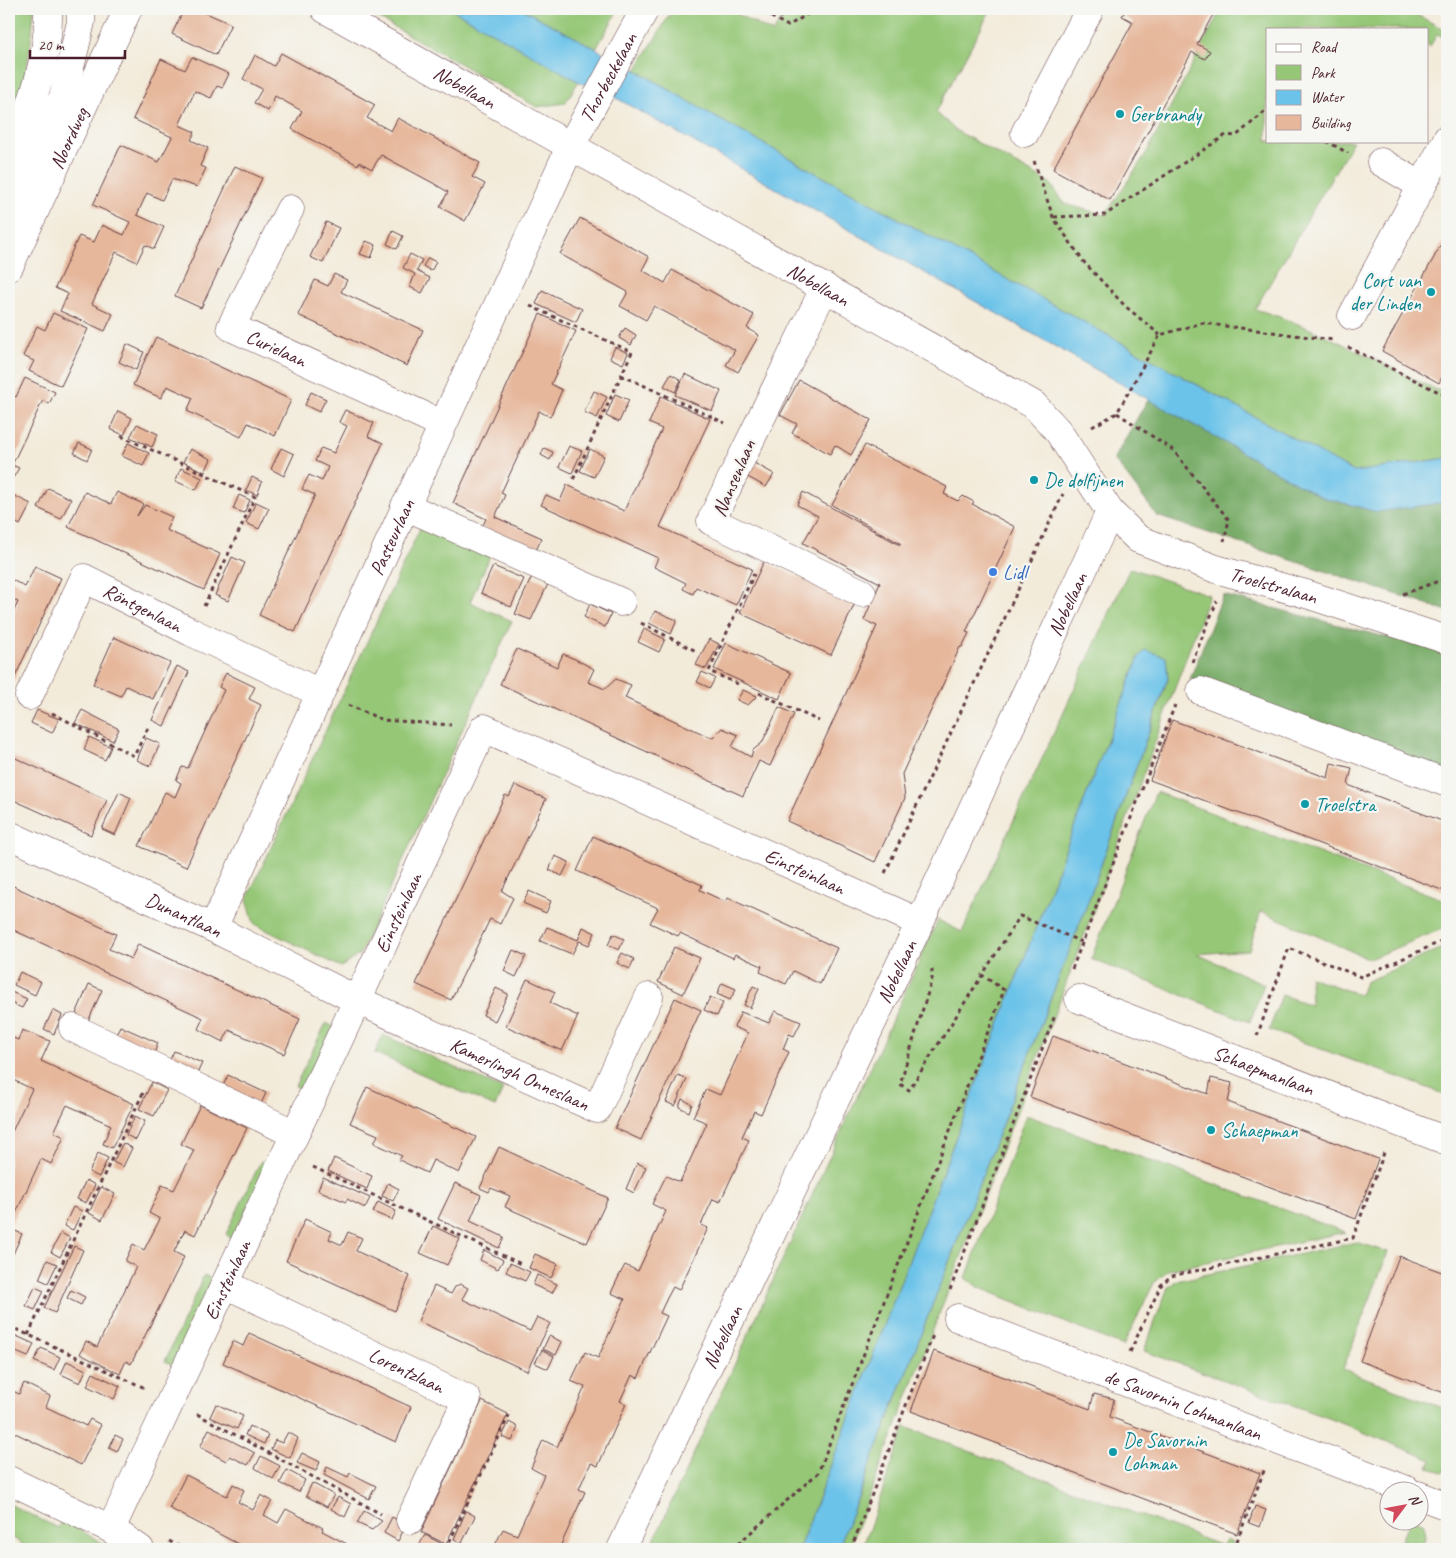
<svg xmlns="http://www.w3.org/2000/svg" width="1456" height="1558" font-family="Caveat,sans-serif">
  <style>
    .green { fill: #95c777; stroke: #707351 }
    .forest { fill: #78ac68; stroke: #61664a }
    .water { fill: #6cc3e9; stroke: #5b718a }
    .building { fill: #e6b79b }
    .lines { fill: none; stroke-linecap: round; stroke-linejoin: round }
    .minor-casing { stroke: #633e45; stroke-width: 29 }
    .major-casing { stroke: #633e45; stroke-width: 29 }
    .path { stroke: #633e45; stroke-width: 3; stroke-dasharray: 4 4; stroke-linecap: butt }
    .minor { stroke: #fff; stroke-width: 28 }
    .major { stroke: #fff; stroke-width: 28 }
    .culture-dot { fill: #0f9aa8; stroke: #f6f6f2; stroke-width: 2 }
    .shop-dot { fill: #3f7fe0; stroke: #f6f6f2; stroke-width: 2 }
    .labels { text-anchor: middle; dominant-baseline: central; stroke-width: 4.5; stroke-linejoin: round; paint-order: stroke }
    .street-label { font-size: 20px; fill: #4a1f2b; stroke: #f6f6f2 }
    .culture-label { font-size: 20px; fill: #0d838f; stroke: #f6f6f2; text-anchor: start }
    .shop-label { font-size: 20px; fill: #366cbe; stroke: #f6f6f2; text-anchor: start }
  </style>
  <rect width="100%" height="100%" fill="#f6f6f2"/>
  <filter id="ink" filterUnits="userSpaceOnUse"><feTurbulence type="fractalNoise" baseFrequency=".02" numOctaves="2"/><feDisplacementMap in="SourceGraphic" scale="10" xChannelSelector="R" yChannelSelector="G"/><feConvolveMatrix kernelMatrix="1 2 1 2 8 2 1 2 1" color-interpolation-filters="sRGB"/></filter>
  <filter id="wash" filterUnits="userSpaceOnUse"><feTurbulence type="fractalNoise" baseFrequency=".0096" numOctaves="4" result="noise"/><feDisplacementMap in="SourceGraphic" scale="20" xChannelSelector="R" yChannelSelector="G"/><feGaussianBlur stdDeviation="1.12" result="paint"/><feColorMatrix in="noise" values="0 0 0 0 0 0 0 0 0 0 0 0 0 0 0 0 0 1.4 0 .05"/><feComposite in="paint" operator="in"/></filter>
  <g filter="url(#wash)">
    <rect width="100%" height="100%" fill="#f3ebda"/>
    <!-- green -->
    <path class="green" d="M9 9H34C31 51 26 85 9 124Z
      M362 9H451L579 81 565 103 537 107Z
      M522 9H619L596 49Z
      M673 9H728L773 33 787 9H991L936 112 955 130 1050 183 1065 204 1105 215 1147 152 1221 9H1406L1447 31V39L1437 34 1430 47 1427 46V29H1267V141H1353L1255 309C1320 328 1376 362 1437 390L1447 392V458L1354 472 717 118 636 70Z
      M421 526 490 556 470 602 512 621 360 954 341 967 254 924 247 899Z
      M1130 568 1209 595 1082 942 849 1549H838L1086 907 1168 679 1166 657H1139L799 1549H650L938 920 962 932Z
      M1156 792 1447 901V927L1369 959 1261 911 1249 950 1197 954 1264 984 1250 1022 1091 959Z
      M1447 946V1095L1269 1030 1282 995 1311 1005 1310 977 1360 995 1365 982Z
      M326 1023 334 1027 304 1090 295 1086Z
      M383 1035 503 1089 495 1107 375 1053Z
      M1026 1115 1345 1232 1169 1270 1154 1283 1123 1346 978 1287 966 1278Z
      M261 1161 269 1165 231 1239 226 1234Z
      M1356 1242 1388 1252 1343 1369 1443 1408 1447 1399V1469L1443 1472 1429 1468 1432 1460 1331 1419 1144 1351 1168 1287 1176 1281Z
      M204 1275 213 1279 173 1365 165 1361Z
      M905 1427 1222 1546 1226 1540 1233 1543 1229 1549H862Z
      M9 1504 58 1528 62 1520 113 1549H29L9 1535Z
      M1409 1521H1418L1424 1524 1425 1538 1421 1549H1398Z"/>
    <!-- forest -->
    <path class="forest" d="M1148 399 1321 497 1377 512 1447 502V611L1157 516 1114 459Z
      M1223 595 1447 653V775L1190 679Z"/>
    <!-- water -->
    <path class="water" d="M451 9H522L636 70 717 118 1354 472 1447 458V502L1377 512 1321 497 618 99 583 84Z
      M1145 650 1166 657 1168 678 1086 907 838 1549H799L1139 657Z"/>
    <g id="blocks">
      <!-- building -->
      <path class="building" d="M184 9H197L231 24 216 55 172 34Z
        M764 9H786L781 18Z
        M1126 9H1216L1197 44 1210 51 1205 59 1192 52 1110 200 1053 169 1133 22 1122 16Z
        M281 53 375 105 367 118 391 131 398 118 480 163 472 177 485 184 465 221 440 207 448 192 433 183 381 155 372 169 359 162 358 165 292 129 302 111 275 96 268 111 254 103 262 89 243 79 255 55 274 66Z
        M192 57 229 74 222 88 217 86 211 98 195 91 179 125 195 132 191 140 208 148 200 166 206 168 197 187 172 179 162 200 147 193 137 215 164 227 154 249 145 245 137 262 116 252 92 304 113 314 105 331 60 311 68 294 55 288 79 236 94 242 102 225 124 235 130 222 93 205 121 145 159 162 172 137 133 119 161 59 185 70Z
        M235 166 262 178 201 308 175 296Z
        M580 218 649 257 642 270 665 283 672 270 754 315 747 328 759 335 738 372 726 365 735 350 654 306 646 320 620 306 628 292 560 254Z
        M326 222 339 228 323 263 310 257Z
        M393 231 403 236 397 249 387 244Z
        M1447 234V368L1439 383 1382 351Z
        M366 241 376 245 371 258 360 254Z
        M410 254 422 260 417 271 430 278 422 293 410 287 415 274 403 268Z
        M428 258 436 262 431 271 423 266Z
        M334 274 347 280 341 292 423 330 407 366 298 315 315 280 328 286Z
        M542 290 582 309 576 322 536 304Z
        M53 313 88 329 61 386 29 371 34 361 23 356 37 326 45 330Z
        M540 314 576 331 551 384 562 390 550 417 539 411 501 493 505 495 495 517 542 538 535 552 482 527 486 519 453 503Z
        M625 328 636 335 631 345 619 338Z
        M156 337 291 400 275 436 248 423 241 437 187 411 193 398 167 386 161 398 133 385Z
        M127 344 144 352 136 370 119 362Z
        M615 347 628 353 623 364 610 358Z
        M671 374 681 380 675 392 664 386Z
        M685 374 721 391 712 411 675 395Z
        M25 378 55 392 49 404 43 400 12 465 19 468 13 478 9 476V394L16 397Z
        M799 380 871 420 851 455 835 445 830 454 792 433 797 424 780 415Z
        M594 391 607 397 597 418 584 412Z
        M311 392 326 399 319 412 305 405Z
        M615 394 629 400 619 422 606 416Z
        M661 396 710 419 660 527 752 569 736 605 696 587 693 594 683 589 686 583 654 567 658 558 541 505 546 495 560 501 567 485 624 511 662 429 649 423Z
        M345 410 374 423 368 436 383 443 295 632 259 615 315 495 302 489 309 475 322 481 328 467 315 461 321 448 334 453 347 426 339 422Z
        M118 411 132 418 124 435 110 429Z
        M137 424 158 434 152 447 130 437Z
        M79 443 92 449 87 460 74 453Z
        M128 443 149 453 143 466 122 456Z
        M865 445 947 487 944 494 958 501 963 496 974 502 972 504 1015 527 966 632 969 633 962 647H960L902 774 905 798 875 862 787 821 877 626 864 620 880 583 803 543 818 516 797 505 803 492 900 545 901 544 832 505Z
        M569 446 582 451 572 473 559 467Z
        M281 448 294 454 284 476 271 469Z
        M544 448 553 452 550 460 541 455Z
        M190 449 211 459 205 472 183 462Z
        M590 449 604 456 594 477 580 471Z
        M754 463 774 474 766 487 746 476Z
        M181 468 202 478 196 490 175 481Z
        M252 477 262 482 257 495 246 490Z
        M48 488 71 499 61 519 38 508Z
        M85 492 111 504 117 492 143 504 137 516 145 505 172 517 166 530 220 554 204 590 68 527Z
        M9 493 31 504 20 525 10 519 9 522Z
        M239 495 250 500 244 513 233 509Z
        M256 502 269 508 259 529 246 523Z
        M232 557 245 563 228 601 215 595Z
        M764 561 855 603 831 655 740 613Z
        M35 566 61 578 9 690V622L18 602 9 597V578L25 587Z
        M493 566 524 579 511 607 481 593Z
        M532 576 548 584 531 620 515 614Z
        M590 604 611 614 605 627 584 617Z
        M655 611 677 620 671 634 649 623Z
        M644 629 665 639 659 652 638 642Z
        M114 637 170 663 153 699 126 686 121 696 93 684Z
        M709 639 719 644 706 669 696 665Z
        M726 643 791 673 779 699 714 669Z
        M517 649 557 667 563 654 577 660 594 669 588 682 605 689 616 679 631 685 625 698 712 738 722 728 738 735 732 747 751 757 753 750 762 743 779 707 794 714 770 766 759 761 743 796 500 684Z
        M177 666 189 672 164 726 152 720Z
        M702 672 715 678 710 688 697 682Z
        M226 673 255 687 249 699 261 705 186 867 139 846 165 792 175 797 181 783 176 780 182 767 188 768 224 690 219 687Z
        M743 690 757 696 748 705 737 700Z
        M37 710 59 719 52 733 31 723Z
        M82 710 119 729 113 741 75 723Z
        M1172 720 1328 778 1331 763 1352 768 1348 785 1447 823V892L1150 780Z
        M89 737 111 747 105 760 84 750Z
        M146 738 160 744 150 766 137 760Z
        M9 755 107 800 91 835 9 798Z
        M515 785 546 799 502 891 513 898 500 924 490 919 451 1000 416 984 505 795 509 797Z
        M119 792 131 798 115 835 102 829Z
        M593 836 702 885 700 890 726 902 728 898 837 948 820 984 793 971 786 984 760 972 762 966 735 954 733 958 680 933 678 936 650 923 658 908 577 871Z
        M555 856 569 862 562 876 549 870Z
        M9 884 116 934 109 949 131 959 138 944 300 1019 284 1054 229 1030 223 1042 198 1029 203 1018 9 928Z
        M529 891 551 901 546 913 523 903Z
        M547 927 578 940 583 927 595 933 589 945 579 941 572 954 540 941Z
        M613 934 624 939 619 950 608 945Z
        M674 947 700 958 683 994 658 982Z
        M513 950 526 956 516 977 504 971Z
        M622 953 634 959 630 969 617 963Z
        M20 972 41 982 35 995 14 985Z
        M527 979 555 992 550 1003 578 1016 562 1051 506 1026Z
        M722 983 736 989 730 1000 717 994Z
        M89 984 102 990 86 1026 73 1021Z
        M753 986 759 989 750 1008 744 1005Z
        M496 988 508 994 495 1021 483 1015Z
        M9 991 27 999 22 1008 9 1002Z
        M710 997 723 1003 717 1016 704 1010Z
        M675 998 701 1010 641 1140 615 1128Z
        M53 1010 62 1015 54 1034 44 1029Z
        M775 1011 801 1022 794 1036 789 1034 783 1049 789 1052 761 1114 754 1111 742 1137 749 1140 720 1202 713 1199 701 1225 708 1228 679 1290 673 1287 667 1298 660 1313 667 1316 638 1378 632 1375 620 1401 626 1404 598 1466 591 1463 585 1475 579 1489 585 1492 559 1549H493L503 1529 517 1535 544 1475 531 1468 543 1440 557 1447 585 1387 571 1381 585 1352 598 1358 625 1299 611 1293 619 1276 625 1265 638 1271 666 1211 652 1204 666 1176 680 1182 707 1123 693 1117 706 1089 720 1095 748 1033 734 1027 741 1012 769 1023Z
        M120 1026 158 1043 153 1056 114 1039Z
        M22 1030 50 1041 41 1061 134 1104 112 1148 103 1144 111 1125 67 1105 54 1132 64 1137 51 1164 41 1159 9 1228 22 1234 9 1263V1138L32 1089 9 1078V1036L18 1040Z
        M1053 1036 1208 1094 1211 1078 1232 1083 1228 1102 1378 1159 1356 1219 1030 1097Z
        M174 1051 202 1063 196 1076 168 1064Z
        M228 1075 266 1093 260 1106 222 1088Z
        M678 1075 687 1079 675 1106 666 1102Z
        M152 1082 167 1090 154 1116 139 1109Z
        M367 1087 476 1137 459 1173 433 1160 427 1173 399 1160 402 1156 374 1143 378 1135 350 1123Z
        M682 1099 692 1104 689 1112 679 1107Z
        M200 1105 247 1128 195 1235 185 1230 179 1241 174 1252 184 1257 131 1364 126 1361 120 1374 80 1354 86 1341 97 1347 136 1267 125 1261 133 1244 144 1250 160 1219 149 1213 162 1185 174 1190 194 1150 181 1144Z
        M135 1116 145 1121 136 1140 126 1135Z
        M123 1143 132 1148 123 1167 113 1162Z
        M499 1147 608 1198 587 1243 505 1207 510 1196 491 1188 489 1192 480 1188Z
        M98 1153 108 1158 99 1177 89 1172Z
        M334 1158 372 1176 367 1189 328 1171Z
        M637 1163 646 1167 634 1193 626 1189Z
        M323 1177 370 1198 365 1208 347 1199 346 1202 318 1190Z
        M86 1180 95 1185 86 1203 77 1199Z
        M388 1183 399 1189 393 1201 382 1196Z
        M455 1183 481 1195 470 1221 504 1237 499 1248 438 1219Z
        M101 1187 115 1194 102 1220 89 1213Z
        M378 1202 396 1211 392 1220 373 1212Z
        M73 1207 82 1211 73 1230 64 1226Z
        M305 1219 332 1232 329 1239 342 1245 348 1232 362 1238 356 1251 410 1276 395 1311 286 1261Z
        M433 1226 460 1239 447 1265 420 1253Z
        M61 1233 70 1238 60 1257 51 1252Z
        M74 1246 83 1250 55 1313 44 1308Z
        M484 1250 503 1260 498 1269 480 1260Z
        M535 1254 558 1264 551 1278 529 1268Z
        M1399 1256 1447 1274V1394L1360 1361Z
        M47 1260 57 1264 48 1283 39 1279Z
        M510 1263 530 1272 525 1281 506 1272Z
        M537 1275 557 1284 552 1293 533 1285Z
        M460 1284 468 1288 462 1299 530 1331 537 1317 550 1323 527 1371 418 1321 434 1286 451 1294 455 1287Z
        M35 1287 44 1291 35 1310 26 1306Z
        M71 1290 85 1297 81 1305 67 1298Z
        M249 1333 411 1407 396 1442 223 1363 233 1341 243 1346Z
        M14 1335 34 1344 28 1357 9 1349Z
        M549 1336 562 1342 556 1355 543 1349Z
        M41 1348 60 1357 54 1370 34 1361Z
        M542 1350 554 1356 548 1369 535 1363Z
        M934 1351 1090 1409 1094 1394 1114 1399 1110 1417 1260 1473 1237 1534 911 1411Z
        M67 1361 86 1370 80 1383 61 1374Z
        M93 1373 120 1386 114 1399 87 1386Z
        M24 1383 50 1396 46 1407 86 1426 90 1419 101 1425 81 1465 9 1430V1389L19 1394Z
        M482 1401 508 1414 446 1544 421 1532Z
        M216 1404 243 1416 237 1429 210 1417Z
        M509 1422 518 1427 512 1441 502 1437Z
        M249 1426 268 1435 264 1444 245 1435Z
        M209 1429 255 1453 248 1465 230 1456 226 1461 200 1447Z
        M288 1432 298 1438 290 1458 271 1449 275 1440 282 1443Z
        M115 1435 123 1439 117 1452 109 1448Z
        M302 1453 320 1462 316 1471 297 1463Z
        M261 1456 280 1466 273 1479 255 1468Z
        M327 1467 348 1477 350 1473 376 1486 369 1499 324 1475Z
        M287 1470 305 1480 299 1492 280 1483Z
        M186 1475 227 1496 233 1484 244 1490 238 1502 253 1510 261 1495 272 1501 264 1515 278 1523 286 1509 323 1528 322 1531 347 1544 344 1549H248L169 1508Z
        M312 1483 334 1495 327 1507 306 1496Z
        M338 1497 351 1504 345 1517 331 1509Z
        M1255 1506 1266 1510 1260 1527 1249 1523Z
        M364 1511 382 1521 372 1530 357 1523Z
        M466 1511 475 1516 462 1543 454 1539Z
        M392 1517 406 1525 398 1541 384 1533Z
        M425 1535 446 1546 444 1549H417Z"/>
    </g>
  </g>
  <g filter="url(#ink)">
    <use href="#blocks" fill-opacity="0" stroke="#633e45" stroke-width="1"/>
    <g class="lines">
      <!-- minor casing -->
      <g class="minor-casing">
        <g id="minor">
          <path id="s1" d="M325 9 1034 405 1058 431 1110 512 1138 539 1216 569 1306 594 1447 640"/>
          <path d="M1025 133 1090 9"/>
          <path d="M1381 162 1422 186"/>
          <path id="s2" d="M290 209 231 327 442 424"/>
          <path id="s3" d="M9 267 128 9"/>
          <path d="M825 287 711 521 862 593"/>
          <path d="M1352 316 1447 139"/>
          <path d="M405 506 621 602"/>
          <path d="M1201 691 1447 783"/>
          <path id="s4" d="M29 696 84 578 191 632 320 693"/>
          <path id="s5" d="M9 835 213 928 357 1000 597 1109 649 997"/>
          <path id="s6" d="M213 928 570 147 645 9"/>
          <path id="s7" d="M1079 999 1447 1141"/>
          <path d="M73 1028 295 1134"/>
          <path id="s8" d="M225 1284 467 1399 410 1520"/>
          <path id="s9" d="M958 1318 1407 1490"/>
          <path d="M9 1480 111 1529 140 1549"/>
          <path d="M1418 1495 1447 1506"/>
          <path id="s10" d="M111 1529 484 728 919 922"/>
          <path id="s11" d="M621 1549 914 935 1110 512"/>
        </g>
      </g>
      <!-- major casing -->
      <g class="major-casing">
        <path id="major" d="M9 165C27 115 50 62 48 9
          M9 232 63 97 81 22V9"/>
      </g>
      <!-- path -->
      <path class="path" d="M757 9 788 26 816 9
        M1326 141 1348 153
        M1034 161 1053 217 1083 261 1125 306 1160 335
        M1054 217 1105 215 1226 135 1236 136 1267 110
        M530 306 632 352 572 482
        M1348 347 1447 396
        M621 375 725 423
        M1117 413 1173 450 1229 520 1224 541
        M1092 427 1117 413 1160 335 1202 323 1333 340
        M121 436 255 497 204 606
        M1403 594 1447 578
        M641 623 698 652
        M1192 662 1217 601
        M738 684 709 671 754 574
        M759 693 819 721
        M348 705 383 720 451 725
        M52 713 134 756 148 728
        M885 873 1063 494
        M932 969V979L900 1084 909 1090 1020 916 1082 942
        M1072 969 1175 705
        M1257 1036 1289 948 1361 977 1447 939
        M313 1167 521 1264
        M950 1290 1055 1015
        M9 1326 145 1388
        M28 1335 143 1093
        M1130 1352 1161 1285 1171 1276 1353 1238 1385 1150
        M197 1414 381 1514
        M169 1541 184 1549
        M446 1549 511 1411
        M732 1549 818 1473 1004 990 982 975
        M851 1549 933 1335
        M1234 1549 1265 1468"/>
      <!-- minor -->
      <use href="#minor" class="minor"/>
      <!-- major -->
      <use href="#major" class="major"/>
    </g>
  </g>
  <!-- markers -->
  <g class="culture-dot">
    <circle cx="1120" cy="114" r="5"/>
    <circle cx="1431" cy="292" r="5"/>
    <circle cx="1034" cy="480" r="5"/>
    <circle cx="1305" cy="804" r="5"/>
    <circle cx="1211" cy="1130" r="5"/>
    <circle cx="1113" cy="1452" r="5"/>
  </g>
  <circle class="shop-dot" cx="993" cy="572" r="5"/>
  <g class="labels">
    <!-- street labels -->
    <g class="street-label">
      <text stroke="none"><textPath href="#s6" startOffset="938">Thorbeckelaan</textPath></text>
      <text stroke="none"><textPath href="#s1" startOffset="160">Nobellaan</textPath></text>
      <text stroke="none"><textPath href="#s3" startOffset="142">Noordweg</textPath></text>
      <text stroke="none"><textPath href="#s1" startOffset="565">Nobellaan</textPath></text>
      <text stroke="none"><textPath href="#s2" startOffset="182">Curielaan</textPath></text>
      <text transform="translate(734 478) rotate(-67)">Nansenlaan</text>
      <text stroke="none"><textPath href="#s6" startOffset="430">Pasteurlaan</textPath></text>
      <text stroke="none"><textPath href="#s1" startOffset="1126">Troelstralaan</textPath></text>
      <text stroke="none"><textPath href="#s11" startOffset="1045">Nobellaan</textPath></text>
      <text stroke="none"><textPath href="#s4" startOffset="196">Röntgenlaan</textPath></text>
      <text stroke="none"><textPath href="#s10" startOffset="1235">Einsteinlaan</textPath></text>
      <text stroke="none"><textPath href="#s10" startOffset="680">Einsteinlaan</textPath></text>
      <text stroke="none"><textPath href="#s5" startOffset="192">Dunantlaan</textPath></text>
      <text stroke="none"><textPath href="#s11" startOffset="640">Nobellaan</textPath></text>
      <text stroke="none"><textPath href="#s7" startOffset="198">Schaepmanlaan</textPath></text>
      <text stroke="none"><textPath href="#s5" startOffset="564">Kamerlingh Onneslaan</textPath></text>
      <text stroke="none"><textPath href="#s10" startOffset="275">Einsteinlaan</textPath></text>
      <text stroke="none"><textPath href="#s11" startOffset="235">Nobellaan</textPath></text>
      <text stroke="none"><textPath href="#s8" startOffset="201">Lorentzlaan</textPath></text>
      <text stroke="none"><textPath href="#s9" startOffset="241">de Savornin Lohmanlaan</textPath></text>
    </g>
    <!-- culture labels -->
    <g class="culture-label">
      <text x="1130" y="114">Gerbrandy</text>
      <text x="1421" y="280" text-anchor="end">Cort van<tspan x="1421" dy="23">der Linden</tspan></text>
      <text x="1044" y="480">De dolfijnen</text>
      <text x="1315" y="804">Troelstra</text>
      <text x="1221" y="1130">Schaepman</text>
      <text x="1123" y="1440">De Savornin<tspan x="1123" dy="23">Lohman</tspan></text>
    </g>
    <!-- shop labels -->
    <g class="shop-label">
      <text x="1003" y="572">Lidl</text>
    </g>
  </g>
  <!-- margin -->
  <rect width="1456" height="1558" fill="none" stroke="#f6f6f2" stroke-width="30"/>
  <!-- legend -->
  <rect x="1266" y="28" width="162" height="115" fill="#f6f6f2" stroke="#b1a0a2"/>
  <rect x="1276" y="44" width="25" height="8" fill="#ffffff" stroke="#b1a0a2"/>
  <text x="1311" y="52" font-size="15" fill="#4a1f2b">Road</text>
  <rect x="1276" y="65" width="25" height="15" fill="#95c777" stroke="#b1a0a2"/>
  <text x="1311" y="78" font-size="15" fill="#4a1f2b">Park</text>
  <rect x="1276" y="90" width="25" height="15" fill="#6cc3e9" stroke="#b1a0a2"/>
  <text x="1311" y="102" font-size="15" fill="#4a1f2b">Water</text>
  <rect x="1276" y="115" width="25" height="15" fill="#e6b79b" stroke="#b1a0a2"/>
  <text x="1311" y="128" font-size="15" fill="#4a1f2b">Building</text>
  <!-- north arrow -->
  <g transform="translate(1404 1506) rotate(58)"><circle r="24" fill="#f6f6f2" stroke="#b1a0a2"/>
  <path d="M0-4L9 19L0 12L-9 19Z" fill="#d1495b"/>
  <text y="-8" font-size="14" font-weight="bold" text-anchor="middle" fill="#4a1f2b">N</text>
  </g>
  <!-- scale -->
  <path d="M30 50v8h95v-8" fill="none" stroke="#4a1f2b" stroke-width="2.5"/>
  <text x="38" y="50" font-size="15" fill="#4a1f2b" stroke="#f6f6f2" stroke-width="4" paint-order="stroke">20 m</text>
</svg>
